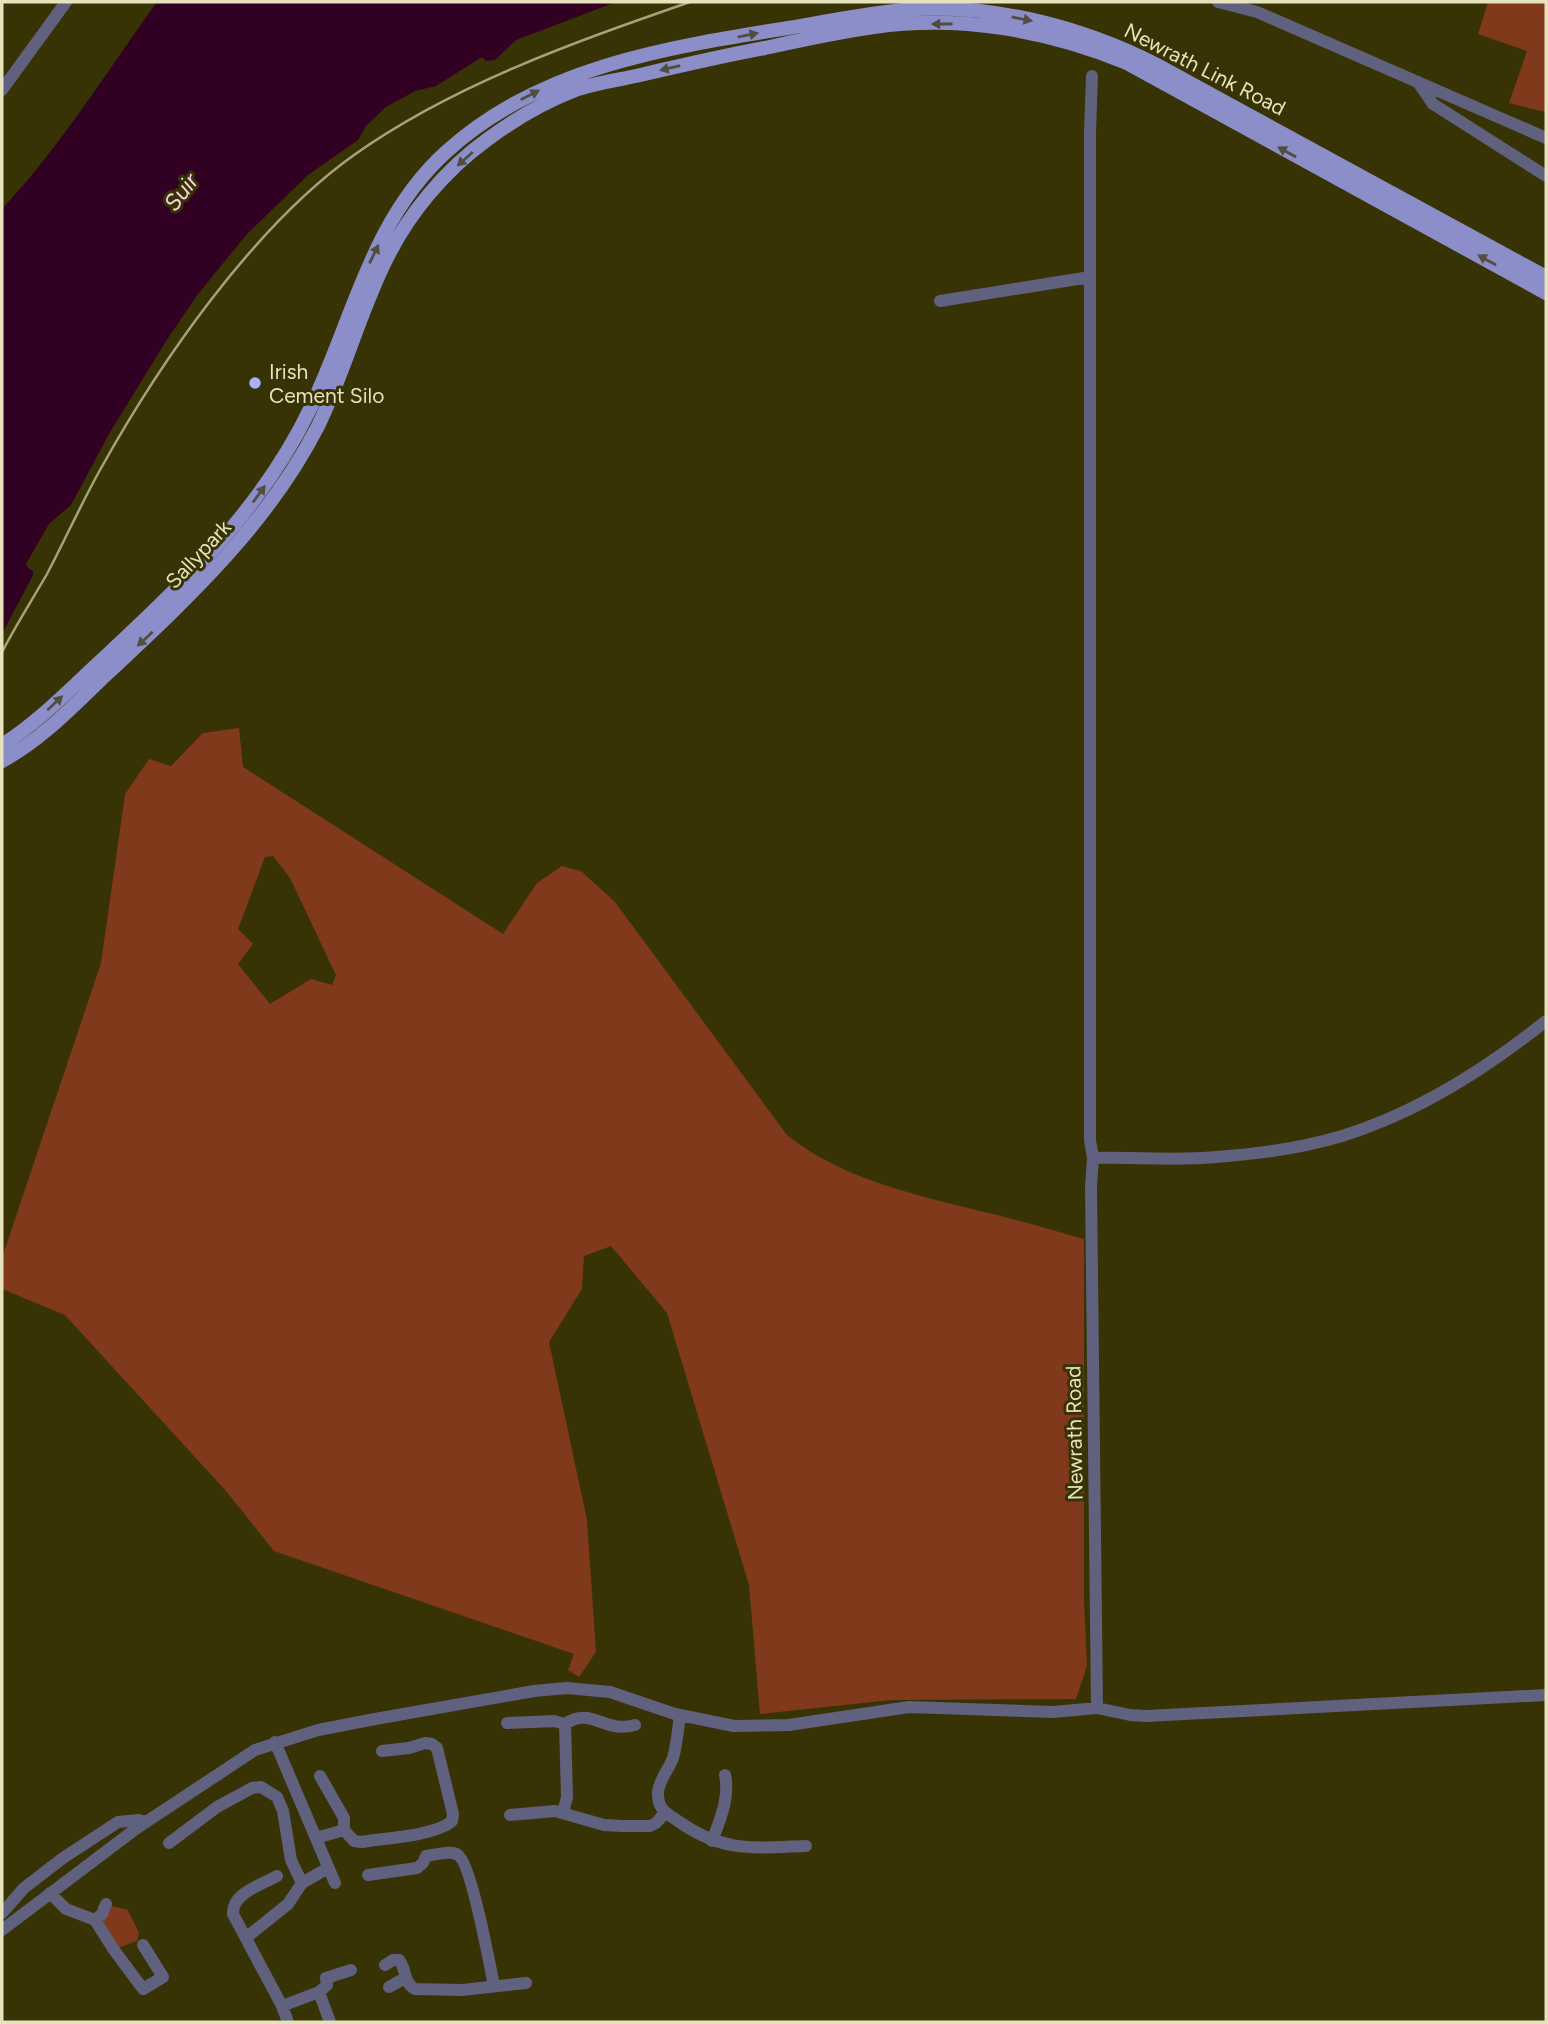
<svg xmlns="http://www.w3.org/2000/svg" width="1548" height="2024" font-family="Figtree,sans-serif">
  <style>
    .green { fill: #81391b; fill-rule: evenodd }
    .water { fill: #310023 }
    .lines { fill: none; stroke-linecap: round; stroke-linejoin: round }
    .minor { stroke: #5f617e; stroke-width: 12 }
    .major { stroke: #8c8ec9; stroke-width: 14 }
    .rail { stroke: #a6a278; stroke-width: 2.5 }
    .oneway { fill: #514e40 }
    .poi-dot { fill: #acaffb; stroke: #383305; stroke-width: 2.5 }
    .labels { text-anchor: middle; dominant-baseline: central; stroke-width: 6; stroke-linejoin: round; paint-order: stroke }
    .street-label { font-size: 21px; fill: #e6e2bb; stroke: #383305 }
    .poi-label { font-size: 21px; fill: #e6e2bb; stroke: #383305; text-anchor: start }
    .water-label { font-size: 23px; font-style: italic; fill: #facfe9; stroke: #383305 }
  </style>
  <rect width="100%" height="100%" fill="#383305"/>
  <!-- green -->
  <path class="green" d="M1488 2H1546V112L1509 103 1527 51 1478 34Z
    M239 728 243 767 503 934 537 883 562 866 581 871 615 902 787 1135C842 1179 913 1194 980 1211 1015 1219 1049 1229 1084 1239V1601L1087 1666 1076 1699 892 1700 760 1714 749 1585 667 1313 611 1246 584 1256 582 1289 549 1342 587 1520 596 1652 579 1677 568 1670 574 1654 274 1551 226 1491 65 1315 2 1289V1258L101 963 125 794 149 759 171 766 203 733ZM273 856 290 878 336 975 332 985 311 979 270 1004 238 964 253 944 238 929 265 857Z
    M112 1906 128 1910 139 1933 137 1941 118 1948 102 1923Z"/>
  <!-- water -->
  <path class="water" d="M157 2H616L516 40 495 60 486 61 482 57 436 86 415 91 386 107 366 126 358 140 308 175 247 234 198 294 166 341 109 434 71 505 49 524 26 564 27 567 33 571V575L2 634V209C61 146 107 71 157 2Z"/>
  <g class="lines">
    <!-- minor -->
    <path class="minor" d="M1218 2 1257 12 1546 138
      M1092 76 1090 132V1140L1093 1158 1091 1187 1097 1708
      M1418 82 1433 104 1546 176
      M2 90 66 2
      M940 301 1090 277
      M1093 1158C1134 1157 1175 1161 1216 1157 1258 1154 1302 1148 1342 1136 1417 1113 1486 1069 1546 1021
      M680 1715C678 1729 677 1744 673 1758 669 1769 659 1780 658 1792 657 1809 666 1813 678 1821 723 1853 754 1848 806 1846
      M507 1723 554 1721 565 1724C592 1706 604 1734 635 1725
      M275 1742 335 1883
      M320 1776 344 1818V1830
      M563 1813 567 1797 565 1724
      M510 1815 555 1811 604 1825 622 1826H650L656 1823 664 1814
      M316 1838 344 1830 354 1841 362 1842C385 1838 435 1836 452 1821L453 1814 437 1748 432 1744 425 1743 409 1748 382 1751
      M712 1841C720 1820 730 1797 725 1775
      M169 1843 217 1807 252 1788 261 1787 277 1797 283 1811 291 1860 302 1883
      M368 1875 417 1868 423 1863 426 1856C434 1855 451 1850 458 1855 471 1863 490 1966 494 1986
      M277 1876C261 1885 232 1893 233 1914L282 2006 288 2022
      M50 1893 66 1909 95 1920 114 1950 143 1989 163 1977 143 1945
      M2 1913 24 1888 63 1858 118 1822 139 1820 145 1822
      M95 1920 102 1914 106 1904
      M2 1930 137 1828 255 1750 318 1730 375 1719 534 1691 567 1688 610 1692 675 1714 734 1726 789 1725 909 1707 1053 1712 1097 1708 1130 1715 1146 1716 1546 1695
      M247 1937 288 1904 302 1883 328 1868
      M385 1965 393 1960H399C407 1970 403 1982 415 1989L462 1990 526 1983
      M389 1987 405 1978
      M319 1992 330 2022
      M282 2006 319 1992 327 1985 326 1978 351 1970"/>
    <!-- major -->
    <path class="major" d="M2 745C40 721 72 687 105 657 184 583 262 509 310 409 353 321 370 221 446 152 539 67 668 47 788 28 830 21 872 12 915 9 996 5 1082 27 1155 64L1546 277
      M2 761C43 739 75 704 109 672 188 598 268 524 318 426 344 373 359 315 385 262 408 214 445 170 488 139 515 119 546 101 578 89 597 83 617 80 636 76 679 66 722 56 765 48 801 40 838 32 874 27 959 15 1048 30 1127 63L1546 293"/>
    <!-- rail -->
    <path class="rail" d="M2 652C16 625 32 600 47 574 65 540 81 504 100 470 160 362 253 227 354 155 454 84 575 42 690 2"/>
  </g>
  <!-- one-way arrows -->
  <defs><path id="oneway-solid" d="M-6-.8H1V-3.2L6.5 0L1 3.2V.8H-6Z" transform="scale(1.75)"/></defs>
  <g class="oneway">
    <use href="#oneway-solid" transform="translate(1022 19) rotate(11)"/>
    <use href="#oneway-solid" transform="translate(942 24) rotate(-180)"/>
    <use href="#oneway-solid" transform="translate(748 35) rotate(-11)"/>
    <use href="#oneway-solid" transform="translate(670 68) rotate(167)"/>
    <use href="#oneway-solid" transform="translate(530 95) rotate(-27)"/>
    <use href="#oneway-solid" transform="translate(1287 152) rotate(-151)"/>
    <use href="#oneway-solid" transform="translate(465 159) rotate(138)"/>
    <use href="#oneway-solid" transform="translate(374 254) rotate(-64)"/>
    <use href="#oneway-solid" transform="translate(1487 260) rotate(-151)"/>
    <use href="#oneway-solid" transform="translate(259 494) rotate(-54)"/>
    <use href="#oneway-solid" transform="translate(145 639) rotate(137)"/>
    <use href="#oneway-solid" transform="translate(55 703) rotate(-43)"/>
  </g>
  <!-- markers -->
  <circle class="poi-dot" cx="255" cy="383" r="7"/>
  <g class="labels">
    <!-- street labels -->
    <g class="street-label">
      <text transform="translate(1205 69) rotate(27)">Newrath Link Road</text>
      <text transform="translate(198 554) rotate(-47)">Sallypark</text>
      <text transform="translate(1074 1433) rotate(-91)">Newrath Road</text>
    </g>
    <!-- poi labels -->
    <g class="poi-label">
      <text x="269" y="371">Irish<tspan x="269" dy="24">Cement Silo</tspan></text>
    </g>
    <!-- water labels -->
    <g class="water-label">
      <text transform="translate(181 192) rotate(-52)">Suir</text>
    </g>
  </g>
  <!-- border -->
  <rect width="1548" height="2024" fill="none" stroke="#e6e2bb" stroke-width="7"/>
</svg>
